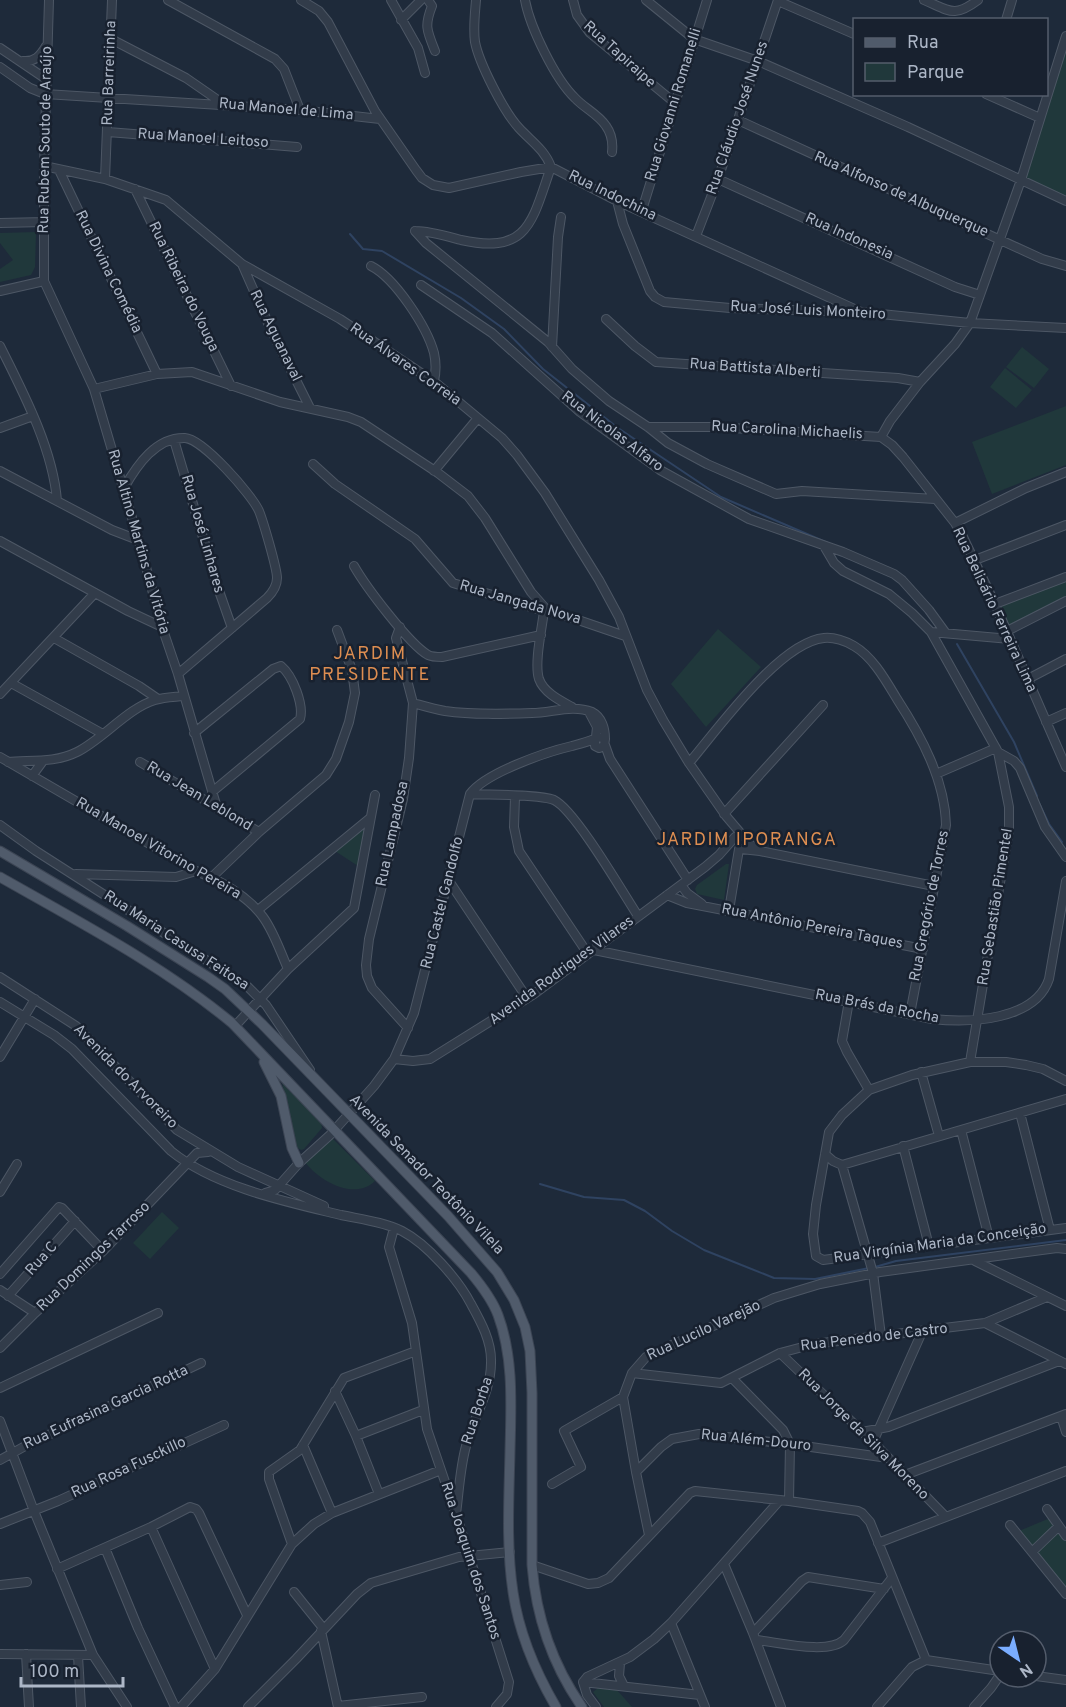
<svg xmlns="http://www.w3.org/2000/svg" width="1066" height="1707" font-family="Overpass,sans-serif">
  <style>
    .green { fill: #20383b }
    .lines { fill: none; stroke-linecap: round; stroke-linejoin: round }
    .stream { stroke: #2f4361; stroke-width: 2 }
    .minor-casing { stroke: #4d5765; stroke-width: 10 }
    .major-casing { stroke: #3c4554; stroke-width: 11 }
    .minor { stroke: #323c4a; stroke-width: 8 }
    .major { stroke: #505b6b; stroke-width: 9 }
    .labels { text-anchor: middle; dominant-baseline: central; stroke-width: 5; stroke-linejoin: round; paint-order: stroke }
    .street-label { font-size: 15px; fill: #adb7c7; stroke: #18212f }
    .quarter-label { font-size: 18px; letter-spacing: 1.5px; fill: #de8e51; stroke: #18212f }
  </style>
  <rect width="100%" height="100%" fill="#1e2a3a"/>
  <!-- green -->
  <path class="green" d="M1066 42V201L1021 180Z
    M36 232 35 267 31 275 0 282V269L13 260 0 243V233Z
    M1022 347 1049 369 1034 388 1006 367Z
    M1005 368 1032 390 1016 408 990 387Z
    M1066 406V465L992 494 972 442Z
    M1066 581V597L1009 625 1000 605Z
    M718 629 761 667 706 727 671 684Z
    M362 829 364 831 358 866 335 851Z
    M726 864H729L724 900 697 894 695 889 697 885Z
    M282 1082 321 1118 322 1128 304 1149 301 1150 295 1146Z
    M331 1137 375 1181C355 1201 319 1181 305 1162Z
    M162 1212 179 1228 150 1259 133 1243Z
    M1050 1518 1066 1540V1588L1019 1531Z
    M598 1688 617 1690 632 1707H604L593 1692Z"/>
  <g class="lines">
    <!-- stream -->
    <path class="stream" d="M350 234 363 249 382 251 461 298 504 329 543 369 618 428 721 497 835 546
      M957 644 1014 742 1037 796
      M1039 803 1049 824 1062 842
      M540 1184 584 1197 624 1200 645 1211 672 1231 704 1250 774 1278 815 1279 869 1268
      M875 1267 896 1261 1066 1240"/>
    <!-- minor casing -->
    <g class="minor-casing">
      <path id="minor" d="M49 0 44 166V281L94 389 142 552 162 627 178 674 217 808
        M168 0 275 59 284 69 300 110
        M301 0 319 11 328 22 375 111 416 170 422 178 433 185 449 188 521 172 551 167 617 201 861 312
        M391 0 418 48 425 73
        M428 0 432 6C424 26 427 31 435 51
        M525 0C530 27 555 79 575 98 584 108 598 114 606 126 611 133 613 143 612 152
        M573 0 577 15 590 33 675 103
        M646 0 694 39 758 61 908 127 1066 201
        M924 0C950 11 954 18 978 0
        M778 1 854 34
        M401 20 421 0
        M1006 20 1012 0
        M111 39 186 78 225 105
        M0 48 46 79
        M23 61C35 62 40 56 46 46
        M0 67 30 88 45 94 300 110 380 119
        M986 94 1040 118
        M738 120 1042 259 1066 266
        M108 132 297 147
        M44 166 105 179 166 200 242 264 340 319 436 383 502 438 517 455 545 493 599 580 619 617 647 690 663 720 689 763 726 816 743 836
        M59 170 157 374
        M105 179 112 0
        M718 179 955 287 980 295
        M135 189 231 386
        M617 201 623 224 650 291 655 297 664 302 730 308 861 312 970 323 1066 328
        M642 210 707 0
        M0 223 45 222
        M415 231 426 243 548 342 572 369 609 401 648 427 668 443 707 464 776 494 802 491 935 499
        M415 231C430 231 446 236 461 240 529 255 532 221 551 167 545 150 531 141 519 128 504 112 479 63 475 42 473 28 475 13 476 0
        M696 236 718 179 778 0
        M242 264 272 332 310 408
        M371 266C395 278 427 327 434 353 436 362 436 372 434 381
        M421 285 492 333 580 412 660 470 749 519 843 552 894 574 902 580 929 610 945 632
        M0 291 44 281
        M606 319 635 346 656 362 898 378 920 382
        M0 346C23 392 53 449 57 501
        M552 347 558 237 561 217
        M94 389 157 374 192 372 280 402 348 417 361 422 438 473 468 496 485 518 531 592 546 609
        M648 427H716L881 437
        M0 428 33 416
        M881 437 890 421 920 382 955 344 970 323 1021 180 1066 36
        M881 437 892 445 903 457 955 523 962 535 995 604 1066 767
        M174 440 218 588 232 628
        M313 464 335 484 415 539 453 583 544 611 546 609 625 636
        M0 471 112 530 138 540
        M434 471 478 418
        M124 488C137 465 156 437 185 438 203 439 252 495 259 511 263 521 277 568 277 578 277 586 272 593 267 598L178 674
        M955 523 1026 488 1066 472
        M0 541 128 611 162 627
        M824 546 834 563 843 571 889 594 912 613 931 632 998 752 1014 761 1020 768 1045 827 1066 857
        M975 560 1066 525
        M354 566C366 587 409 644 428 655 432 657 438 657 442 657L541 635
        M995 604 1066 577
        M544 611C542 628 534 663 539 679 544 693 561 701 572 707
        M400 627 396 638 413 703 409 758 403 799 369 939 366 965 367 976 372 988 408 1028
        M1007 631 1066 601
        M931 632 1010 639
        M54 638 139 686 158 699
        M1026 680 1066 659
        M11 683 103 734
        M0 694 95 593
        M413 703C424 706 434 709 445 711 473 715 504 714 532 713 552 713 572 704 592 712 602 717 605 729 605 739
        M589 712 597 727 596 737
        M1046 722 1066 713
        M194 733 273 669 281 666C293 676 304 705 300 719L212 792
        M605 745 610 759 688 880
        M0 757 196 871C219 880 248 896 263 917 274 932 280 951 288 969
        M8 762C32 760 55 763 77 752 103 739 128 708 155 700 164 697 174 697 183 696
        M140 762 259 832
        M689 763C717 730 780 642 824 638 834 637 846 641 854 646 873 657 886 681 897 699 921 736 945 780 946 825L910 1014
        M936 774 996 748
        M32 776 43 761
        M470 794C489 795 539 794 554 800 575 810 623 893 638 916
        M515 797 514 827 519 851 588 954
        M724 814 823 705
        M0 825 36 851 248 987 266 1005 310 1070
        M747 842 758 850
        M741 849 760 851 934 886
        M76 874 176 877 196 871
        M212 877 259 832 326 775 336 759 349 722 355 693 352 670 337 630
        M449 881 527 998
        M681 885 687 893 702 904
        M667 895 687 903 923 949
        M258 910 370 818
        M729 910 739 849
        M594 950 932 1019C969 1023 1035 1021 1049 979L1066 881
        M0 977 76 1026 177 1130 238 1167 324 1206
        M849 1001 842 1041 847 1052 869 1090
        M0 1002 54 1035 72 1049 171 1151C215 1187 287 1202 341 1215 360 1219 385 1222 402 1231 427 1244 458 1279 471 1304 481 1322 492 1342 491 1363 491 1392 473 1418 466 1446 460 1468 459 1491 456 1514
        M235 1026 288 969 354 908 375 795
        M0 1057 35 999
        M394 1059 413 1061 430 1059 534 994 705 867 719 855 735 837
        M970 1062 1009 829V807L998 752
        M921 1072 939 1136
        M1066 1081 1043 1069 1026 1065 1006 1062H970L912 1075 869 1090 842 1115 829 1132 816 1205 813 1234 816 1256 823 1260 1066 1228
        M1020 1113 1050 1230
        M961 1130 989 1238
        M903 1146 929 1246
        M825 1154 833 1161 842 1165 1066 1099
        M842 1165 873 1273 881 1336
        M0 1192 17 1164
        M265 1193 275 1190 299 1163 330 1135 374 1086 394 1059 414 1013 470 794C485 773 546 752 572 746 581 743 590 742 598 737L605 739 604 746 599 748 595 746V739
        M394 1228 389 1247 412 1323 427 1429 456 1514 509 1682 507 1694 496 1707
        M975 1261 1066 1306
        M0 1274 59 1207 62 1208 103 1251
        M0 1290 35 1313
        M8 1296 75 1221
        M985 1323 1066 1364
        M0 1348 35 1313 103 1251 197 1153 208 1152
        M780 1353 873 1442 946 1517
        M632 1373 721 1383 780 1353 814 1344 985 1323 1047 1297
        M732 1378 783 1430 790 1444 789 1501
        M0 1388 158 1313
        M335 1391 356 1436 379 1494
        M1061 1416 1066 1432
        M0 1421 34 1511 93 1655 127 1707
        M862 1432 888 1427 1059 1361
        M356 1436 423 1410
        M873 1442 922 1332
        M303 1445 332 1513
        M0 1460 27 1445 201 1363
        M636 1472 661 1447 672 1439 699 1434 790 1444 888 1458
        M905 1475 1066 1414
        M552 1484 581 1467 564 1431 623 1397
        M1047 1509 1066 1536
        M0 1524 58 1501 224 1425
        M1010 1525 1066 1594
        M151 1527 215 1669
        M649 1535 636 1472 623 1397 632 1373 646 1357 774 1298 820 1284 880 1272 1057 1248 1066 1249
        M878 1543 1066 1471
        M292 1544 269 1479V1472L300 1450 344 1378 416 1351
        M105 1548 138 1628 175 1707
        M1032 1552 1059 1526
        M724 1564 753 1633 781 1707
        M532 1565 588 1584 598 1583 609 1578 690 1493 695 1491 789 1501 858 1511 862 1513 870 1522 926 1660 1000 1671
        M57 1569 151 1527 190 1507 196 1509 199 1513 247 1615
        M0 1585 27 1582
        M294 1592 323 1628
        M671 1623 705 1707
        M321 1631 338 1707
        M753 1633 802 1581 808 1577 884 1589
        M756 1640C778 1642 828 1655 844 1640L892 1578
        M0 1654 93 1655
        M26 1654 29 1707
        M78 1656 81 1707
        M620 1663 619 1676 624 1686
        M1036 1676 1066 1680
        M583 1682 587 1677 630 1657 654 1639 671 1623 780 1500
        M583 1682 700 1695
        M583 1682 587 1695 596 1707
        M338 1706 422 1697
        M181 1707 215 1669 292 1544 314 1524 332 1513 441 1470
        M248 1707 296 1659 357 1594 371 1583 459 1557 510 1552
        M877 1707 912 1667 926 1660
        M974 1707 991 1688 1000 1675"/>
    </g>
    <!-- major casing -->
    <g class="major-casing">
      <path id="major" d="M0 851 127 926 208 977 225 989 262 1024 448 1216 497 1272 514 1300 525 1327 530 1351 532 1393V1565C536 1617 552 1664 582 1707
        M0 877C79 922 162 965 232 1023L471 1273C481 1285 492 1299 498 1315 514 1358 511 1406 510 1451 509 1497 506 1546 513 1592 519 1634 535 1671 556 1707
        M264 1062 281 1096 292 1148 299 1163"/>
    </g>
    <!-- minor -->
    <use href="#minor" class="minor"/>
    <!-- major -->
    <use href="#major" class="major"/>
  </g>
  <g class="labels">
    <!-- street labels -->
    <g class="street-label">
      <text transform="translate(619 55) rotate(42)">Rua Tapiraipe</text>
      <text transform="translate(110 73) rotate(-88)">Rua Barreirinha</text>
      <text transform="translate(674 105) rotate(-73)">Rua Giovanni Romanelli</text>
      <text transform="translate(286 110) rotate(5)">Rua Manoel de Lima</text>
      <text transform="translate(738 118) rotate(-71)">Rua Cláudio José Nunes</text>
      <text transform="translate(203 139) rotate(4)">Rua Manoel Leitoso</text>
      <text transform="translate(46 140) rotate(-89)">Rua Rubem Souto de Araújo</text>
      <text transform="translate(901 195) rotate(24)">Rua Alfonso de Albuquerque</text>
      <text transform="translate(612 196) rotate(26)">Rua Indochina</text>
      <text transform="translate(849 237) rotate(24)">Rua Indonesia</text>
      <text transform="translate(108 272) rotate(64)">Rua Divina Comédia</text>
      <text transform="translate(183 287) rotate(64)">Rua Ribeira do Vouga</text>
      <text transform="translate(808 311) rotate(3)">Rua José Luis Monteiro</text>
      <text transform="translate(275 336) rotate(64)">Rua Aguanaval</text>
      <text transform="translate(405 365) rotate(35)">Rua Álvares Correia</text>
      <text transform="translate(755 369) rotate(4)">Rua Battista Alberti</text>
      <text transform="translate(787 431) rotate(3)">Rua Carolina Michaelis</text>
      <text transform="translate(612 432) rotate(37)">Rua Nicolas Alfaro</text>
      <text transform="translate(202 534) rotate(74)">Rua José Linhares</text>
      <text transform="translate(138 542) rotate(74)">Rua Altino Martins da Vitória</text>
      <text transform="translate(520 603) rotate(16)">Rua Jangada Nova</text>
      <text transform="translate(994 610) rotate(65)">Rua Belisário Ferreira Lima</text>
      <text transform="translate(199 797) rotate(31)">Rua Jean Leblond</text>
      <text transform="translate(393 834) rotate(-78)">Rua Lampadosa</text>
      <text transform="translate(158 849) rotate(30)">Rua Manoel Vitorino Pereira</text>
      <text transform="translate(443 903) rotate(-76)">Rua Castel Gandolfo</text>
      <text transform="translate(930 906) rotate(-79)">Rua Gregório de Torres</text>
      <text transform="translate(996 907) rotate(-81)">Rua Sebastião Pimentel</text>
      <text transform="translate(812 927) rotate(11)">Rua Antônio Pereira Taques</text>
      <text transform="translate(176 941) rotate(33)">Rua Maria Casusa Feitosa</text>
      <text transform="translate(562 971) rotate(-36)">Avenida Rodrigues Vilares</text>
      <text transform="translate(877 1007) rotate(11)">Rua Brás da Rocha</text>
      <text transform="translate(125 1077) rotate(45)">Avenida do Arvoreiro</text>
      <text transform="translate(426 1175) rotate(46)">Avenida Senador Teotônio Vilela</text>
      <text transform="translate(940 1244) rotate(-8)">Rua Virgínia Maria da Conceição</text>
      <text transform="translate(94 1257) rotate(-44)">Rua Domingos Tarroso</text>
      <text transform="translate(42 1259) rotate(-48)">Rua C</text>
      <text transform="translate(704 1331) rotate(-25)">Rua Lucilo Varejão</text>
      <text transform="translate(874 1338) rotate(-7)">Rua Penedo de Castro</text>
      <text transform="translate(106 1408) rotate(-25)">Rua Eufrasina Garcia Rotta</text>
      <text transform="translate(478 1411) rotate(-72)">Rua Borba</text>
      <text transform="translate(863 1435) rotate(45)">Rua Jorge da Silva Moreno</text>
      <text transform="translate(756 1441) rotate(6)">Rua Além-Douro</text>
      <text transform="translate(129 1468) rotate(-25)">Rua Rosa Fusckillo</text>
      <text transform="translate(470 1561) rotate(72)">Rua Joaquim dos Santos</text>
    </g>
    <!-- quarter labels -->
    <g class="quarter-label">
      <text x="370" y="654">JARDIM<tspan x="370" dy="21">PRESIDENTE</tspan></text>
      <text x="747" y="840">JARDIM IPORANGA</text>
    </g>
  </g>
  <!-- legend -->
  <rect x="853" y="18" width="195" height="78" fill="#18212f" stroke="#545d6c" stroke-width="1.5"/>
  <rect x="865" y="38" width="30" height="9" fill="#505b6b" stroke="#545d6c" stroke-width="1.5"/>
  <text x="907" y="48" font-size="18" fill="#adb7c7">Rua</text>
  <rect x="865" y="63" width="30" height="18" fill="#20383b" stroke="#545d6c" stroke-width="1.5"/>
  <text x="907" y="78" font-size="18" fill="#adb7c7">Parque</text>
  <!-- north arrow -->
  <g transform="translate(1018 1659) rotate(145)"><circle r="28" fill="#18212f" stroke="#545d6c" stroke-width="1.5"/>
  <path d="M0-4.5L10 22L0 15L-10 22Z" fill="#7aadff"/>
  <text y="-9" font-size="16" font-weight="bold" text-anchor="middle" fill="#adb7c7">N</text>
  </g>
  <!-- scale -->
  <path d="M21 1677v9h102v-9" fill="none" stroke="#adb7c7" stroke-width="3"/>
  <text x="30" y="1677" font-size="18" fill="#adb7c7" stroke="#18212f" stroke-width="4.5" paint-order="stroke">100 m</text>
</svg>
